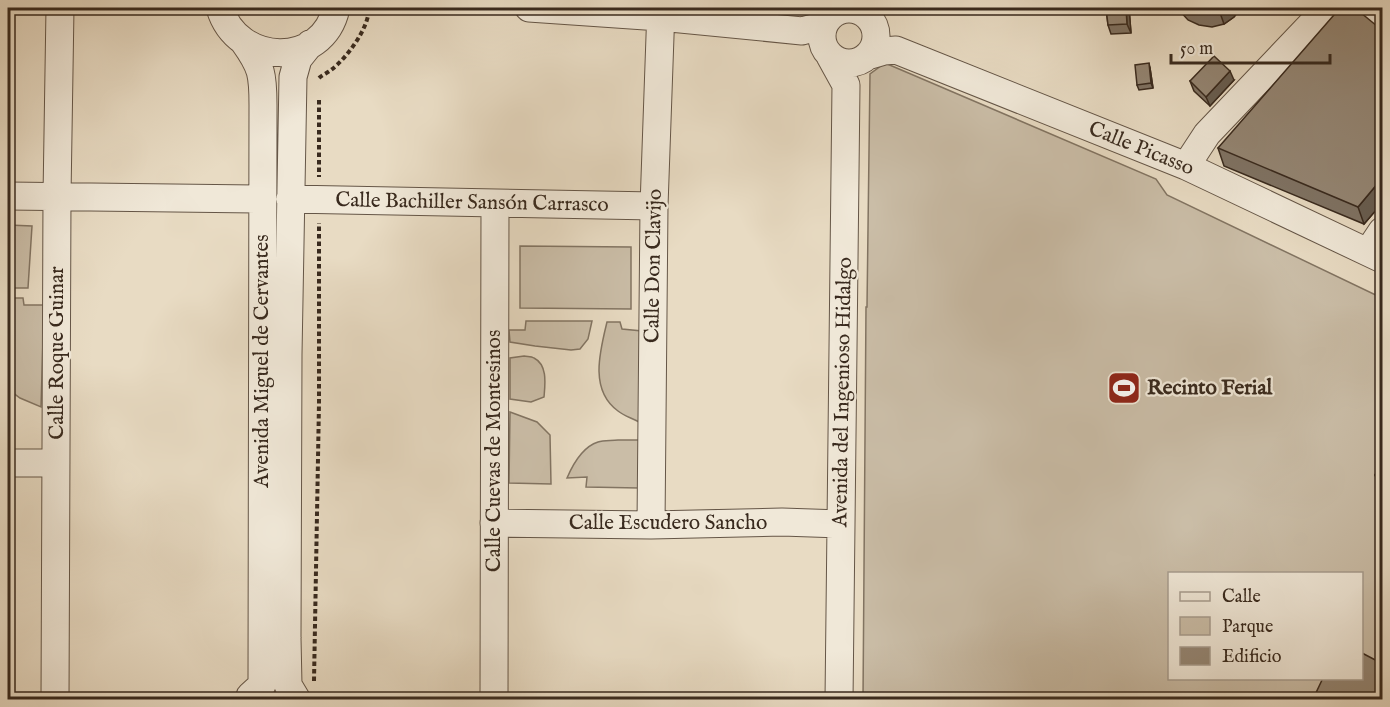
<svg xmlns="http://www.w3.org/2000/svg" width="1390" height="707" font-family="'IM FELL English',serif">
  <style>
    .green { fill: #cabda7; stroke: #827462; stroke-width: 1.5; fill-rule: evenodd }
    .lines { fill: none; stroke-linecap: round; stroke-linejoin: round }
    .minor-casing { stroke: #655647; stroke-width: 29 }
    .path { stroke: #392a1e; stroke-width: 4; stroke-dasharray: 4.5 3; stroke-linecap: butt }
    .minor { stroke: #f0e8d8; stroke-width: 27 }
    .wall { fill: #7f7364; stroke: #392a1e; stroke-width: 1.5 }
    .shaded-wall { fill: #685e51; stroke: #392a1e; stroke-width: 1.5 }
    .building { fill: #948674; stroke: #392a1e; stroke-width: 1.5 }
    .labels { text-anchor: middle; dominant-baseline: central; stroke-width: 4.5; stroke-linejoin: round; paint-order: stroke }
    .street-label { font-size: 21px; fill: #392a1e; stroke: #f0e8d8 }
    .poi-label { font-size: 21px; font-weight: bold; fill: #392a1e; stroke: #f0e8d8; text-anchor: start }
  </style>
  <rect width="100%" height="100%" fill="#e8dbc3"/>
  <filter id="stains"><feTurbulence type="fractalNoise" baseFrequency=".00333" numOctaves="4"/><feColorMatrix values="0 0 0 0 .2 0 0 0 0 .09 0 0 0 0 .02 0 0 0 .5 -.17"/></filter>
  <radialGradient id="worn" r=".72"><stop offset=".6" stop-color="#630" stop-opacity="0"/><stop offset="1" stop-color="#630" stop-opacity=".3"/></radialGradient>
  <!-- green -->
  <path class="green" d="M885 63 1156 179 1167 195 1382 298V477L1377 491 1382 494V699L863 700 866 307H867L870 74ZM1170 574H1362V678H1170Z
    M8 225 32 226 28 288H8Z
    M520 246 631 247V309L520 308Z
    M8 298H23L24 305H44L41 407 20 398 8 389V338L9 320Z
    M526 321H592L588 339 580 349 571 350 535 346 510 342 509 330H525Z
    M607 322H620L622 329 642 331 639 422C632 418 624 416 618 411 589 390 600 351 607 322Z
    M524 356C527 357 531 356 534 358 548 365 545 385 544 397L531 402 510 399V358Z
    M510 412 537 422 550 435 551 484 509 483Z
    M618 440H640L639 488 586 487 587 477 567 478C573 464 582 447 598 442 604 440 612 441 618 440Z"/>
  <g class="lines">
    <!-- minor casing -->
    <g class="minor-casing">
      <path id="minor" d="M220 8C237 66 323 69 336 8
        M529 8 660 17 802 31 813 28 825 22
        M1362 8 1382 23
        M822 36a27 27 0 1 1 54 0a27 27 0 1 1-54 0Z
        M244 42C262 67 263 75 263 105L262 685 250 696 249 700
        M830 56 846 85 839 700
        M867 56 884 51 896 50 1186 166 1382 259
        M1186 166 1207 134 1327 8
        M8 196 263 199
        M290 199 654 206
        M1368 252 1382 231
        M8 463H56
        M494 523 651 525 782 522 841 524
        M651 525 654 206 661 8
        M55 700 57 196 60 8
        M297 700 288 685 287 638 288 355 293 77 298 59 310 44
        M494 700 495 203"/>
    </g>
    <!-- path -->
    <path class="path" d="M319 78C322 75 327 73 331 70 347 58 369 28 369 8
      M319 100V177
      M314 681 319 403V223"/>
    <!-- minor -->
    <use href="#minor" class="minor"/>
  </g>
  <!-- wall -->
  <path class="wall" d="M1106 8H1129L1131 33 1111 34 1108 25Z
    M1178 8H1241L1234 17 1224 24 1212 27 1199 25 1188 20 1179 10Z
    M1383 31V202L1364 224 1224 166 1218 148Z
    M1150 68 1153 88 1139 90 1137 85Z
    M1234 80 1210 106 1194 91 1190 81Z
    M1383 460V493L1381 492 1375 475Z"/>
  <!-- shaded-wall -->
  <path class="shaded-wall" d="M1126 8H1129L1131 33 1127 24Z
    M1224 8H1241L1234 17 1224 24 1219 10Z
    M1149 63 1150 68 1153 88 1151 83Z
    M1230 71 1234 80 1210 106 1206 97Z
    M1383 177V202L1364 224 1358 207Z"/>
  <!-- building -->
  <path class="building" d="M1106 8H1126L1127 24 1108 25Z
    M1186 8H1224L1219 10 1207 14 1194 12Z
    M1340 8H1355L1383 31V177L1358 207 1218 148Z
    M1214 56 1230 71 1206 97 1190 81Z
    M1149 63 1151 83 1137 85 1135 65Z
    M1383 460V479L1375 475Z
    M1362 653 1383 664V699H1313L1323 678H1362Z"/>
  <!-- icons -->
  <defs>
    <g id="stadium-square" transform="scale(1.725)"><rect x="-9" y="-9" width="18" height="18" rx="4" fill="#8f2418" stroke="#f0e8d8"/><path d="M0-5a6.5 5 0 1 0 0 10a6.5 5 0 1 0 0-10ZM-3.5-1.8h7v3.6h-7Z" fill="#fff"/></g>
  </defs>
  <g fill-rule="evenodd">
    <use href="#stadium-square" x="1124" y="388"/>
  </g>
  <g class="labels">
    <!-- street labels -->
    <g class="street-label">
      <text transform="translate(1141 149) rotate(22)">Calle Picasso</text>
      <text transform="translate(472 203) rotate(1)">Calle Bachiller Sansón Carrasco</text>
      <text transform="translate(654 266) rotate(-89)">Calle Don Clavijo</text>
      <text transform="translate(57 353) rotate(-90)">Calle Roque Guinar</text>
      <text transform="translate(262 361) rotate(-90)">Avenida Miguel de Cervantes</text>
      <text transform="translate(843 392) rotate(-89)">Avenida del Ingenioso Hidalgo</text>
      <text transform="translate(494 451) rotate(-90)">Calle Cuevas de Montesinos</text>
      <text x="668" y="523">Calle Escudero Sancho</text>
    </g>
    <!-- poi labels -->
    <g class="poi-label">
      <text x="1147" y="388">Recinto Ferial</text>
    </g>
  </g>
  <!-- margin -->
  <rect width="1390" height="707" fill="none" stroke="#e8dbc3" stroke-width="30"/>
  <rect x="9" y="9" width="1372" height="689" fill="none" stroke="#392a1e" stroke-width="3"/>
  <rect x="15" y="15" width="1360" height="677" fill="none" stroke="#392a1e" stroke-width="1.5"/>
  <!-- legend -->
  <rect x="1168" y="572" width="195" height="108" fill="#f0e8d8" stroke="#a79c8e" stroke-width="1.5"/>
  <rect x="1180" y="592" width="30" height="9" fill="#f0e8d8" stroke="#a79c8e" stroke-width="1.5"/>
  <text x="1222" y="602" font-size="18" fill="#392a1e">Calle</text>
  <rect x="1180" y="617" width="30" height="18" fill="#cabda7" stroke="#a79c8e" stroke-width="1.5"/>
  <text x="1222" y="632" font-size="18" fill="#392a1e">Parque</text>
  <rect x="1180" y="647" width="30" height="18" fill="#948674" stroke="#a79c8e" stroke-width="1.5"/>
  <text x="1222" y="662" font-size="18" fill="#392a1e">Edificio</text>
  <!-- scale -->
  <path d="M1171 54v9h159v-9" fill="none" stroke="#392a1e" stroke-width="3"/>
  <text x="1180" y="54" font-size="18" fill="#392a1e" stroke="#f0e8d8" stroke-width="4.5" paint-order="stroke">50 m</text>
  <rect width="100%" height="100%" filter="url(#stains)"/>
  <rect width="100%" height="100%" fill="url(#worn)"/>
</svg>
